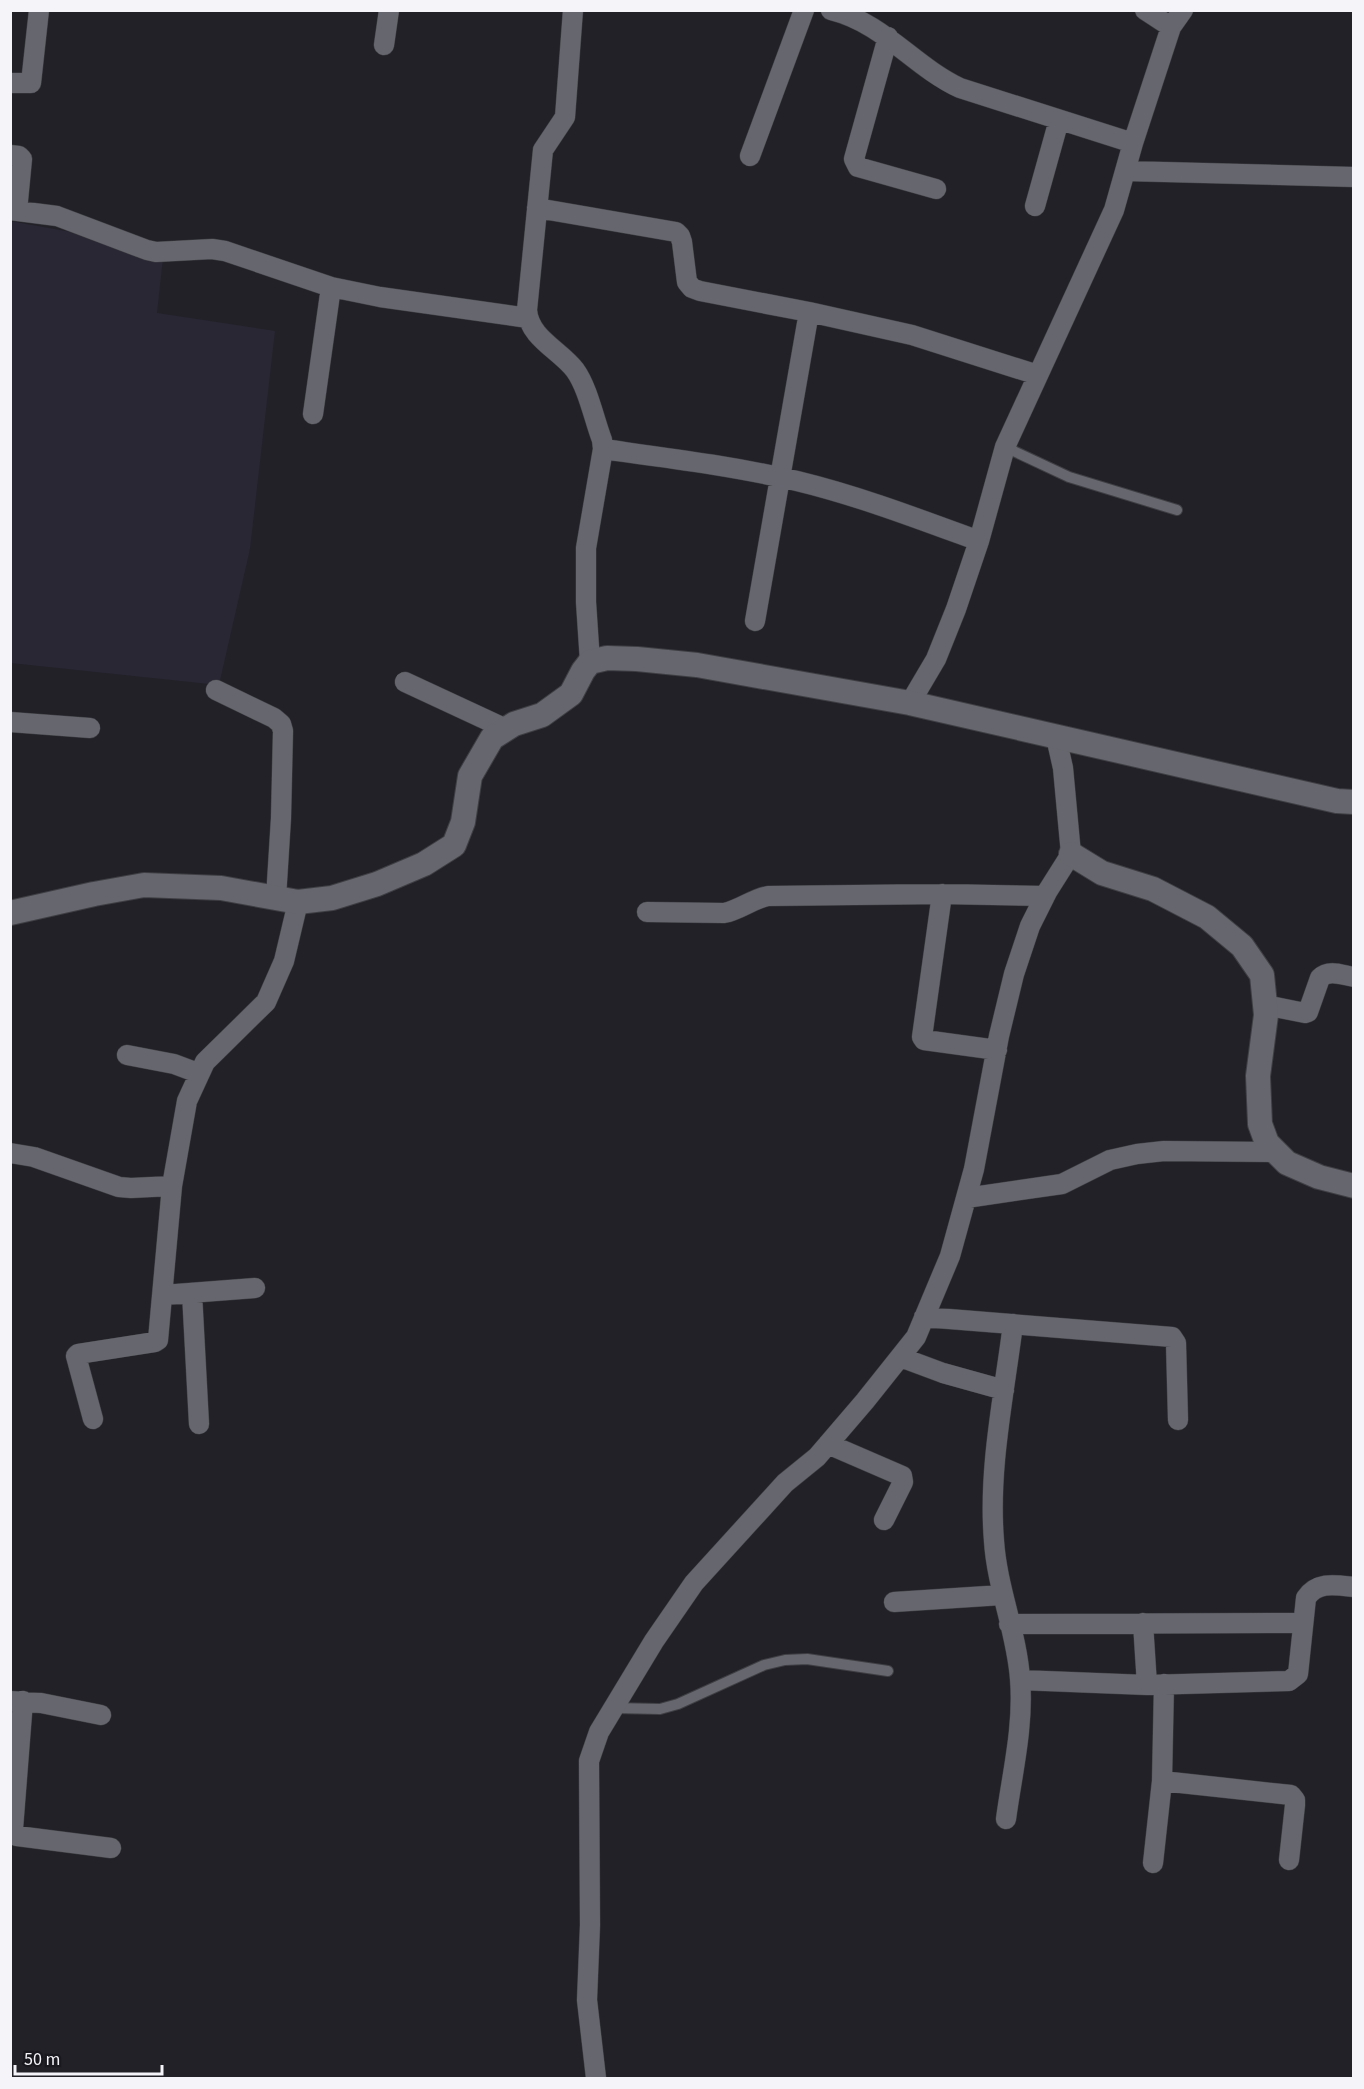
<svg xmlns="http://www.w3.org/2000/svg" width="1364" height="2089" font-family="'Source Sans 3',sans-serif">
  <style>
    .built { fill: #292734 }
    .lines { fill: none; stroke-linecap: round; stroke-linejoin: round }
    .service-casing { stroke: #3e3e44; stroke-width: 12 }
    .minor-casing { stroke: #3e3e44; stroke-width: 21 }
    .tertiary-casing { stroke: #3e3e44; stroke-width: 26 }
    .service { stroke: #66666e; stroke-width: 10 }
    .minor { stroke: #66666e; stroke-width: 20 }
    .tertiary { stroke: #66666e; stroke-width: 24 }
  </style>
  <rect width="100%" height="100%" fill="#222128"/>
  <!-- built -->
  <path class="built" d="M10 221 164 249 157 313 275 331 250 549 219 685 11 663Z"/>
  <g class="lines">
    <!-- service casing -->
    <g class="service-casing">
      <path id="service" d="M1005 447 1069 477 1177 510
        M614 1708 660 1709 678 1704 764 1665 785 1660 807 1659 888 1671"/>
    </g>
    <!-- minor casing -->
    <g class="minor-casing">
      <path id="minor" d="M573 10 565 117 543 150 527 310C529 338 560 350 575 370 588 388 594 419 602 440L603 449 586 548V602L590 662
        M831 10C884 23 913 66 960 88L1133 143
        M1145 10 1171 27
        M888 37 854 159 858 167 936 189
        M384 45 389 10
        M10 83H31L39 10
        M10 155 19 156 22 159 17 211
        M750 156 804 10
        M1125 171 1354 177
        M1035 206 1059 120
        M537 208 676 232 680 236 682 242 687 282 692 288 700 291 809 312 912 335 1038 375
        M10 210 57 216 147 250 156 252 212 249 225 251 331 287 380 297 528 318
        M313 414 331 287
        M603 449C668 458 733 466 797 481 859 496 919 519 979 541
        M755 621 809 312
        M405 682 506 729
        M216 690 274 718 281 724 283 731 281 818 276 898
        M910 703 936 659 956 609 979 541 1005 447 1114 210 1133 143 1171 27 1183 10
        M10 722 90 728
        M942 894 922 1037 924 1040 997 1050
        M647 912 724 913C740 910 752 899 768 896L942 894 1045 896
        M1265 1005 1305 1013 1308 1012 1320 978C1329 969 1342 975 1354 977
        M127 1055 174 1064 198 1073
        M10 1153 34 1157 119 1187 131 1188 172 1186
        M966 1198 1062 1184 1110 1160 1137 1154 1164 1151 1276 1152
        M192 1293 199 1424
        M163 1295 255 1288
        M924 1317 1172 1337 1176 1343 1178 1420
        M900 1357 943 1373 1004 1390
        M93 1419 76 1356 78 1354 155 1342 158 1340 172 1186 187 1101 205 1062 266 1002 284 961 298 902
        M828 1444 902 1476 903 1482 884 1520
        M894 1602 1002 1595
        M1143 1623 1147 1685
        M1009 1624 1303 1623
        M1020 1680 1147 1685 1289 1681 1298 1674 1306 1598C1317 1581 1336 1585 1354 1587
        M10 1701 41 1703 101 1715
        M23 1701 13 1829 17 1836 111 1848
        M1162 1781 1291 1795 1295 1800V1805L1289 1860
        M1006 1819C1012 1774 1024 1726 1020 1679 1017 1633 997 1588 994 1541 988 1469 1004 1396 1013 1324
        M1153 1863 1162 1781 1164 1684
        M596 2078 587 2000 590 1925 589 1761 599 1732 654 1641 694 1583 785 1483 817 1457 865 1401 916 1337 950 1256 974 1169 999 1036 1014 974 1030 926 1047 892 1071 854 1063 768 1056 737"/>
    </g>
    <!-- tertiary casing -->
    <g class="tertiary-casing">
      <path id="tertiary" d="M1071 854 1102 873 1153 889 1207 917 1242 946 1262 975 1266 1015 1258 1076 1260 1124 1267 1143 1287 1163 1319 1177 1354 1186
        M10 913 94 894 144 885 221 888 298 902 332 898 377 884 424 864 454 845 463 822 470 776 492 738 514 724 542 715 571 694 583 671 590 662 607 658 637 659 697 665 910 703 1337 801 1354 802"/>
    </g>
    <!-- service -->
    <use href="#service" class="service"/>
    <!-- minor -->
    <use href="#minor" class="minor"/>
    <!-- tertiary -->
    <use href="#tertiary" class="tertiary"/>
  </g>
  <!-- border -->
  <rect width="1364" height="2089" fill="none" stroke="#f5f4f9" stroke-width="24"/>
  <!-- scale -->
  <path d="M15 2065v9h147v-9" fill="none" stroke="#f5f4f9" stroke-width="3"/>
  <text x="24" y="2065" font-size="18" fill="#f5f4f9" stroke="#18181e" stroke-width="4.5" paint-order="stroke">50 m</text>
</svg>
